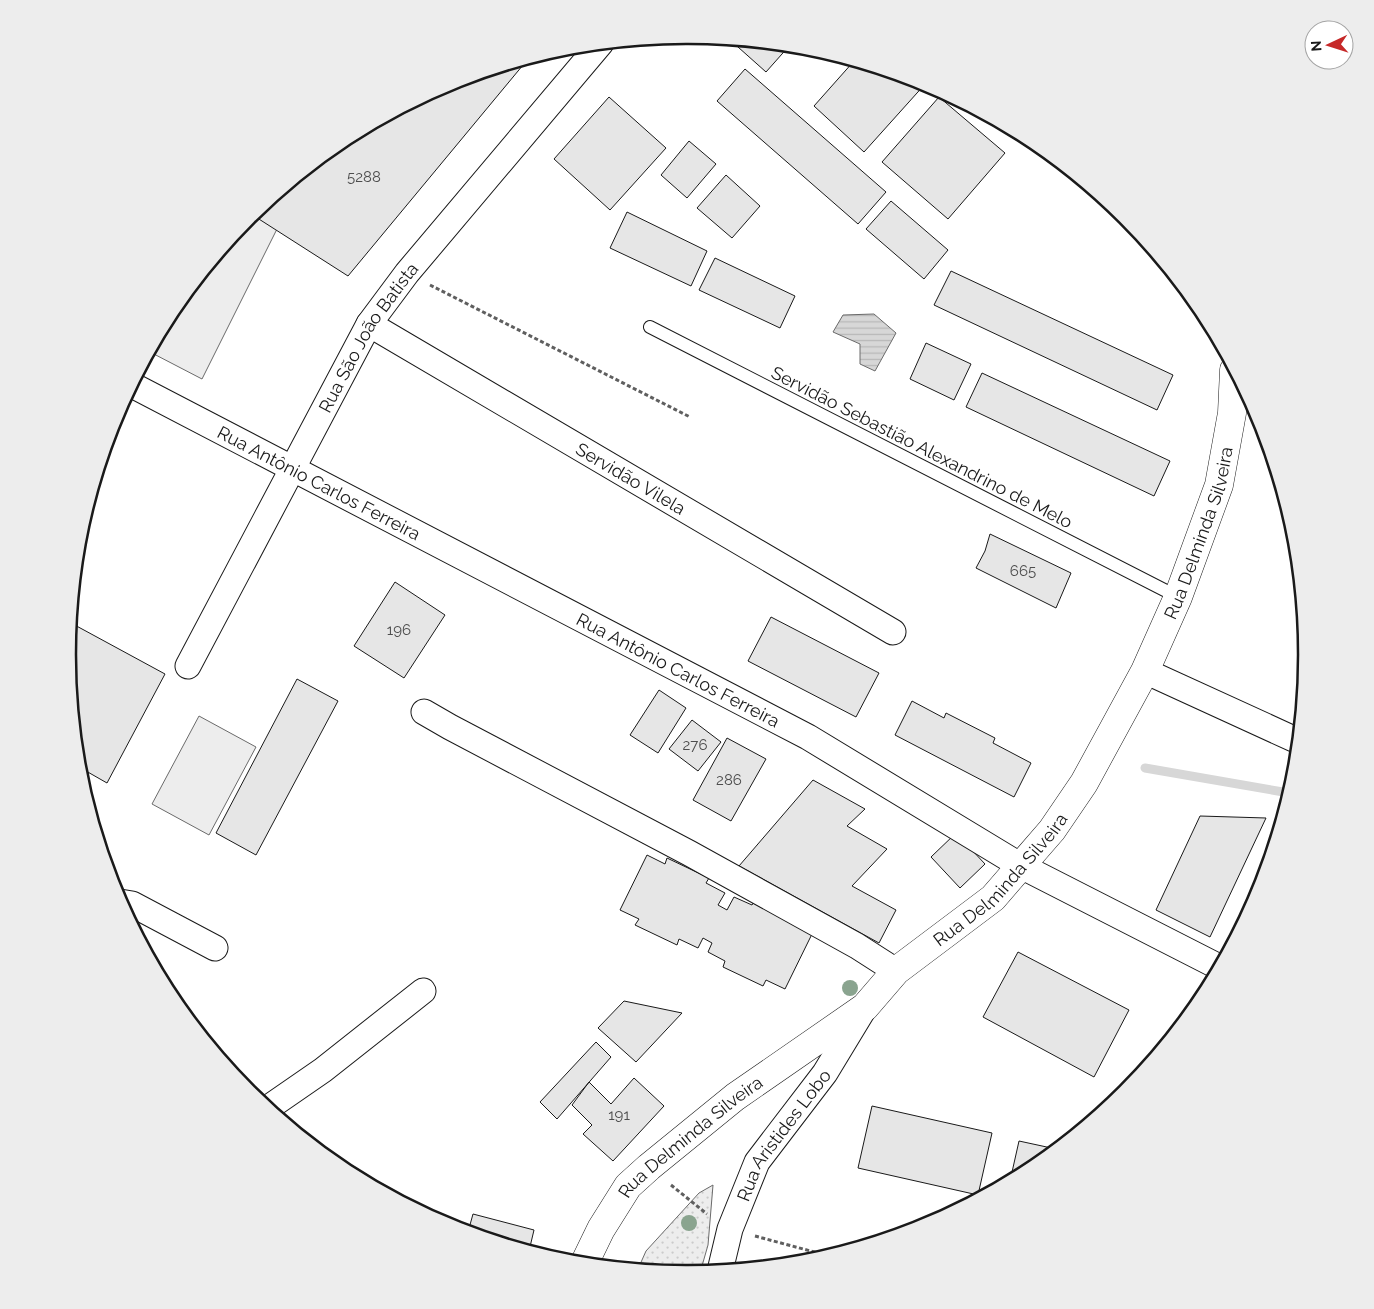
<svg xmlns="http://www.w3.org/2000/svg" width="1374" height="1309" font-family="Raleway,sans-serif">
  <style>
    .grass { fill: url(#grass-dots); stroke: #6a6a6a }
    .built { fill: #ededed; stroke: #6a6a6a }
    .water { fill: url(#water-rules); stroke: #6a6a6a }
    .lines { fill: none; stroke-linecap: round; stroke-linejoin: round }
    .stream { stroke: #d7d7d7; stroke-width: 9 }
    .building { fill: #e6e6e6; stroke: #1a1a1a }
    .service-casing { stroke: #1a1a1a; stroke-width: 14 }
    .minor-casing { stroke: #1a1a1a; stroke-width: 27 }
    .secondary-casing { stroke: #1a1a1a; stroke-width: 29 }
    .path { stroke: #5f5f5f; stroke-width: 3; stroke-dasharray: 4 2.5; stroke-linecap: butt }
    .service { stroke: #fff; stroke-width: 12 }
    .minor { stroke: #fff; stroke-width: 25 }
    .secondary { stroke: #fff; stroke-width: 28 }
    .tree { fill: #8aa48f }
    .labels { text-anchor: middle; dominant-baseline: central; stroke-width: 4; stroke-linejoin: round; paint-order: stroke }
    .number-label { font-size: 15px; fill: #4d4d4d }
    .street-label { font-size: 18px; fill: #1a1a1a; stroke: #fff }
    .rim { fill: none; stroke: #1a1a1a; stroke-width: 2.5 }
  </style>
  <defs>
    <pattern id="grass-dots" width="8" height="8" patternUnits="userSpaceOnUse" patternTransform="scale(1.25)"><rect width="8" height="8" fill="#ededed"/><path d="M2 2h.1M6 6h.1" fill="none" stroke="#cbcbcb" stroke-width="1.8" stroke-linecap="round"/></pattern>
    <pattern id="water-rules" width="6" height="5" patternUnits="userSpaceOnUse" patternTransform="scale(1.25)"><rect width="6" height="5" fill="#d7d7d7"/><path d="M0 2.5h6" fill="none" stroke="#b8b8b8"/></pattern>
  </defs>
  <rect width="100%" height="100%" fill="#fff"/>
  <!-- grass -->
  <path class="grass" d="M713 1185 708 1245 700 1273 687 1274 638 1269 646 1251 699 1193Z"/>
  <!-- built -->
  <path class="built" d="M258 209 279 225 202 379 150 352 172 310 249 216Z
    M199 716 256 747 209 835 152 804Z"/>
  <!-- water -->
  <path class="water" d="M874 314 896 333 875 371 860 364V344L833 332 843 315Z"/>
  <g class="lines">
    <!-- stream -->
    <path class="stream" d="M1145 768 1289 793"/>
  </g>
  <!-- building -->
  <path class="building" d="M729 39 790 45 766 72Z
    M528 59 348 276 251 214 343 139 450 82Z
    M854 61 926 83 864 152 814 106Z
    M745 69 886 192 858 224 717 101Z
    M609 97 666 148 610 210 554 159Z
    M939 97 1005 153 948 219 882 162Z
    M689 141 716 164 687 198 661 175Z
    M726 175 760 206 732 238 697 208Z
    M891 201 948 250 924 279 866 229Z
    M627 212 707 251 691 286 610 248Z
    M715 258 795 296 780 328 699 290Z
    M951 271 1173 375 1157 410 934 305Z
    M926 343 971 364 954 400 910 379Z
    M982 373 1170 461 1154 496 966 407Z
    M990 534 1071 573 1056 608 976 568 985 551Z
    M395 582 445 615 404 678 354 646Z
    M771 617 879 673 856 717 748 661Z
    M71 623 165 674 107 783 79 767 68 654Z
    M297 679 338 701 256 855 216 833Z
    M659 690 686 708 658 753 630 735Z
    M912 701 944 718 946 713 995 738 993 743 1031 763 1014 797 895 735Z
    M692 720 721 742 698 771 669 749Z
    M727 738 766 759 731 821 693 800Z
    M813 780 865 809 847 826 887 849 852 886 896 910 879 943 739 866Z
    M1200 816 1266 818 1210 937 1156 910Z
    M956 833 985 864 960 888 931 857Z
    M647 855 665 864 667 858 709 878 706 883 725 893 718 905 727 910 734 897 752 905 755 900 812 934 785 989 766 980 763 986 723 967 725 961 708 952 712 943 703 938 698 948 679 939 677 945 635 925 639 919 620 910Z
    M1018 952 1129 1010 1094 1077 983 1017Z
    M624 1001 682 1013 636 1062 598 1028Z
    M596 1042 611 1057 557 1119 540 1102Z
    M634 1078 664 1106 613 1161 583 1134 592 1125 572 1105 589 1082 611 1104Z
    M872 1106 992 1133 978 1195 858 1168Z
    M1019 1141 1056 1149 1031 1170 1010 1181Z
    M473 1214 534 1230 529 1251 468 1232Z"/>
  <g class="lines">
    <!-- service casing -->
    <g class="service-casing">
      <path id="service" d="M650 327 1178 597"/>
    </g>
    <!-- minor casing -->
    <g class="minor-casing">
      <g id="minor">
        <path id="s1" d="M369 324 893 632"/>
        <path id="s2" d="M132 385 808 737 1021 866 1219 967"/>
        <path id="s3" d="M188 666 369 324 407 273 601 43"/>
        <path d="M1145 671 1298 741"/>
        <path d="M424 712 450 727 689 853 857 946 896 971"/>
        <path d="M120 902 132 904 215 948"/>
        <path d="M268 1108 323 1070 423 991"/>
        <path id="s4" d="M720 1271 730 1229 757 1162 825 1073 865 1007"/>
      </g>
    </g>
    <!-- secondary casing -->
    <g class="secondary-casing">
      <g id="secondary">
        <path id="s5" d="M584 1264 601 1229 628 1186 649 1167 735 1097 865 1007 896 971 993 898 1052 830 1084 783 1145 671 1178 597 1219 485 1232 413 1234 370"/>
      </g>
    </g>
    <!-- path -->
    <path class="path" d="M430 285 690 417
      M671 1185 707 1214
      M755 1236 829 1256"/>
    <!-- service -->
    <use href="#service" class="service"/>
    <!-- minor -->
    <use href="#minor" class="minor"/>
    <!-- secondary -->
    <use href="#secondary" class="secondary"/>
  </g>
  <!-- trees -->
  <g class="tree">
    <circle cx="850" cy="988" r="8"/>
    <circle cx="689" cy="1223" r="8"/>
  </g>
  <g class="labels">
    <!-- number labels -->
    <g class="number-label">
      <text x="364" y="177">5288</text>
      <text x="1023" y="571">665</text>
      <text x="399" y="630">196</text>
      <text x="695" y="745">276</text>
      <text x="729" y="780">286</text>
      <text x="619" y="1115">191</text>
    </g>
    <!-- street labels -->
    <g class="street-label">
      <text stroke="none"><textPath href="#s3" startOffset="375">Rua São João Batista</textPath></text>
      <text transform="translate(922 447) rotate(27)">Servidão Sebastião Alexandrino de Melo</text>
      <text stroke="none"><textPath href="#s1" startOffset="304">Servidão Vilela</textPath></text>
      <text stroke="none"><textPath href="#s2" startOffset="211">Rua Antônio Carlos Ferreira</textPath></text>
      <text stroke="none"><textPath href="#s5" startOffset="979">Rua Delminda Silveira</textPath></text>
      <text stroke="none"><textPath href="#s2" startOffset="616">Rua Antônio Carlos Ferreira</textPath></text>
      <text stroke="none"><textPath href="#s5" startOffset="574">Rua Delminda Silveira</textPath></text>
      <text stroke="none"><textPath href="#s4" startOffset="152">Rua Aristides Lobo</textPath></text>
      <text stroke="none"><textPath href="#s5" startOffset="169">Rua Delminda Silveira</textPath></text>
    </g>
  </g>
  <!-- crop -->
  <path d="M0 0H1374V1309H0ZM686 44H688A610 610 0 0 1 1298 654V655A610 610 0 0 1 688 1265H686A610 610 0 0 1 76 655V654A610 610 0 0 1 686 44Z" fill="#ededed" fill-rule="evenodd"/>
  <path class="rim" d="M686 44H688A610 610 0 0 1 1298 654V655A610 610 0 0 1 688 1265H686A610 610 0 0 1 76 655V654A610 610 0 0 1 686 44Z"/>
  <!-- north arrow -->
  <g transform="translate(1329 45) rotate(266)"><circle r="24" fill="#ffffff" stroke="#a3a3a3"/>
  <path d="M0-4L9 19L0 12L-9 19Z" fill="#c62828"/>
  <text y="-8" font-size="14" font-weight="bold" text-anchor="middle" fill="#1a1a1a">N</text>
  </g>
</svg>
